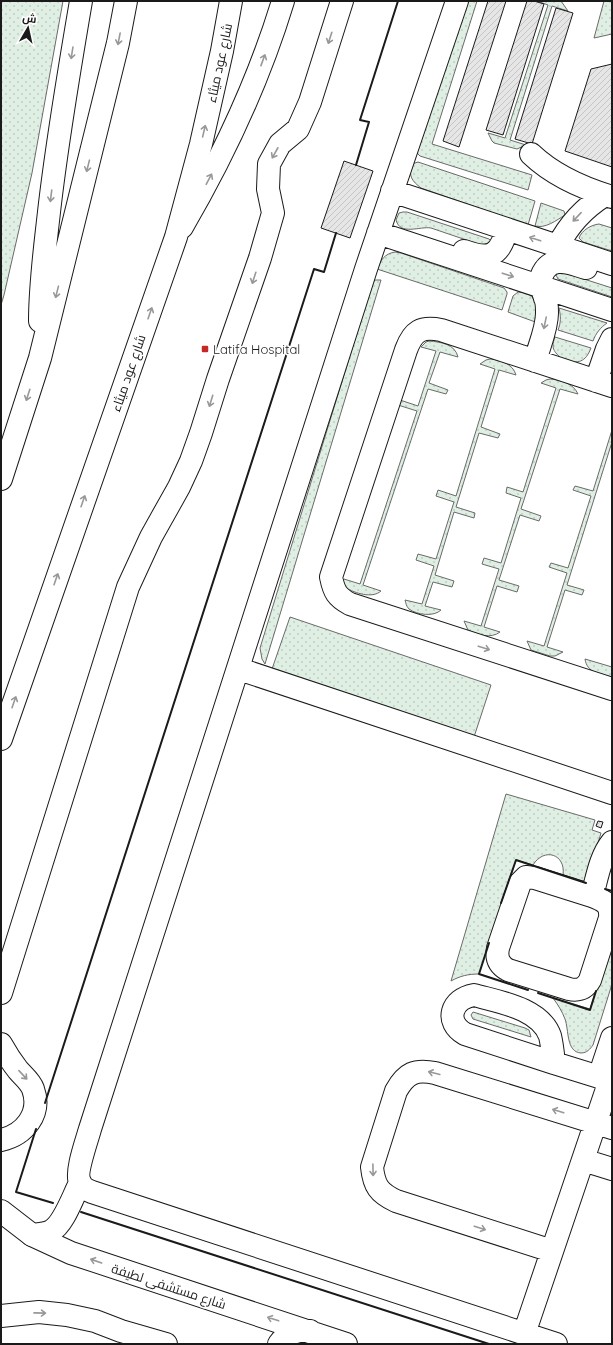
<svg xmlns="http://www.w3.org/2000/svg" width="613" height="1345" font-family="Quicksand,Cairo,sans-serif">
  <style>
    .green { fill: url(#green-dots); stroke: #6a6a6a }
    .building { fill: url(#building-hatch); stroke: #1a1a1a }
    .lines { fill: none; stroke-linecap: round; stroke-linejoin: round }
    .minor-casing { stroke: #1a1a1a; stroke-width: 24 }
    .major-casing { stroke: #1a1a1a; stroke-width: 24 }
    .highway-casing { stroke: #1a1a1a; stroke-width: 24 }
    .minor { stroke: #fff; stroke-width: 22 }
    .major { stroke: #fff; stroke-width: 22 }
    .highway { stroke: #fff; stroke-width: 22 }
    .wall { stroke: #1a1a1a; stroke-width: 2 }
    .oneway { stroke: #989898 }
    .poi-dot { fill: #c62828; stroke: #fff; stroke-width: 1.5 }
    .labels { text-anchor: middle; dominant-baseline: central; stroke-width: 3; stroke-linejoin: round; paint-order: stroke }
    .street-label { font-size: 13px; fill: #1a1a1a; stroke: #fff }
    .poi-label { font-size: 13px; fill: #1a1a1a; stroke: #fff; text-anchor: start }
  </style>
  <defs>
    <pattern id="green-dots" width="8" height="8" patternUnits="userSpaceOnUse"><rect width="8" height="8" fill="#e0efe3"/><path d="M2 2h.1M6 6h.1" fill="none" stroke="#c0ccc2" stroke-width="1.8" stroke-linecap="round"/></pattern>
    <pattern id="building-hatch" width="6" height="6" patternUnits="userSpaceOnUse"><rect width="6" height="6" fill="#e6e6e6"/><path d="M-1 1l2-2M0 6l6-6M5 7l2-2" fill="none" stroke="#c5c5c5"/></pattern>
  </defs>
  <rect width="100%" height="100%" fill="#fff"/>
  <!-- green -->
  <path class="green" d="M1 1H63L32 173 4 295 1 305Z
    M464 1H477L432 144 532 175 528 190 420 156 416 152Z
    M537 1H561L568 11 552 6 510 140 526 145 517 149 494 143 492 141 488 133 505 138 548 5Z
    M604 1H612V34L594 38Z
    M418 162 535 201 528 225 421 188C412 181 408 176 412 164Z
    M541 203 564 211 565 215C557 220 545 229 535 226Z
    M403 212H407L489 239 492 242 487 247 431 228C420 226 400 236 396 220L399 213Z
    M599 224 612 228V251L583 242 579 238C582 230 591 225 599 224Z
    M395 252 401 253 504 288 507 292V294L502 310 377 269C381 260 384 254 395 252Z
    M562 272 612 288V297L558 279 556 275 557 273Z
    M375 280H381L265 664 262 659 260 648 372 284Z
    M518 292C538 293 537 307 538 323L508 312 513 296Z
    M559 308 607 323C600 328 596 333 593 341L558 330C561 322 561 317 559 308Z
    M555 337 591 348C585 363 579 363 564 361 555 352 550 350 555 337Z
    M429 341C441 342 455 344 458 357L440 352 429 383 448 390 446 394 428 389 363 585 381 591C372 599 355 593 346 588L343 582 344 579 360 584 417 411 398 405 400 400 418 406 436 351 421 347 426 342Z
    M490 359C501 360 513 364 516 375L499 370 481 427 500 434 498 438 479 433 456 507 475 513 474 518 454 512 435 575 454 581 452 587 433 582 425 606 441 610C434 617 417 615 409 609 406 606 406 603 405 600L422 604 434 566 416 560 418 554 436 559 454 502 436 496 438 490 456 496 495 369 480 364 486 360Z
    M550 379C561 380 573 383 578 394L560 389 521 509 541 516 539 521 520 515 499 580 519 586 517 592 497 586 484 627 500 632C491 639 478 635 468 630L464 621 481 626 499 569 482 564 484 558 501 563 521 498 506 493 507 487 523 492 556 388 541 383 546 380Z
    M612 430V442L567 585 584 590 582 595 565 590 547 647 563 652 555 656H550L531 650 527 641 544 646 567 573 549 567 551 563 568 568 591 496 573 490 575 486 593 491Z
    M290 617 491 685 474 737 272 669Z
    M585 659 612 667V677C600 674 587 673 585 659Z
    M506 794 595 820 592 830 601 833 586 883 563 875C566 854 544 847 533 865L516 860 479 974C468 974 460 976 451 981Z
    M612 940V984L593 1045C590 1049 587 1053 581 1053 566 1052 569 1030 565 1019 562 1011 558 1005 553 998L590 1009Z
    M473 1012 525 1028 529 1030 531 1037 473 1019 471 1015Z"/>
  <!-- building -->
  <path class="building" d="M488 1H506L459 147 443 141Z
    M527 1H534L544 4 503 135 486 130Z
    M556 8 573 13 532 144 515 139Z
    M612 64V167L565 151 591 69Z
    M344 161 373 171 350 238 321 228Z
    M598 821 603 822 601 828 596 826Z"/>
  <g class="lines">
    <!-- minor casing -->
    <g class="minor-casing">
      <path id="minor" d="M457 1 366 269 90 1129C87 1140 75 1173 80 1182 82 1188 87 1190 92 1192L556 1344
        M531 154C554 176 582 188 612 197
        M392 191 612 264
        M182 227C224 155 259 80 283 1
        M378 233 612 310
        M558 246C569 224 584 208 605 195
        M464 251C490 260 499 257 507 229
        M535 361C539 346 547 329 547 313 547 308 547 302 545 298 544 294 542 290 541 286 539 275 547 262 559 262 568 261 578 266 586 268
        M596 381 607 349 612 339
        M612 386 441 330C421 326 413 331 406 350L331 577C334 592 337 597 350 604L612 689
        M239 669 612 793
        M526 877 535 878 592 896C605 901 611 904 610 918L590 980C585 989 579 991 569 989L508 970C499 965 496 958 498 948L520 883Z
        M592 896C597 878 600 857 612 842
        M1 993 128 587 151 537 179 487 191 461 201 433 218 379 260 258 273 213 268 189 269 164 280 144 298 129 310 102 342 1
        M474 995C499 1002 540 1008 550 1036 552 1044 553 1054 554 1063L465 1034C444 1022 451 999 474 995Z
        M1 1044C6 1053 11 1061 18 1070 23 1076 30 1081 33 1089 42 1114 24 1135 1 1140
        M554 1063 612 1081
        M599 1077 612 1038
        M583 1160 612 1169
        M32 1235C39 1234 45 1234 51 1231 64 1224 73 1196 80 1183
        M552 1251 396 1201C379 1193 374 1186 372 1167L396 1091C406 1073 415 1069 435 1073L612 1128
        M524 1334 610 1080"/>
    </g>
    <!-- major casing -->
    <g class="major-casing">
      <path id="major" d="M1 1211 32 1235 71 1253 346 1344
        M1 1316 39 1312 67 1315 95 1321 121 1331 166 1344
        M279 1344C287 1333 297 1330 310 1331"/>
    </g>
    <!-- highway casing -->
    <g class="highway-casing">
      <path id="highway" d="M40 321C40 284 45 248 49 212 57 141 69 71 81 1
        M1 479 40 358 118 43 126 1
        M1 739 176 237 201 144 222 51 231 1"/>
    </g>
    <!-- minor -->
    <use href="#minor" class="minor"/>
    <!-- major -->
    <use href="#major" class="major"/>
    <!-- highway -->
    <use href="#highway" class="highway"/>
    <!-- wall -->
    <path class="wall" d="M356 165 369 122 360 120 398 1
      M605 889 612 891
      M501 903 516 860 586 883
      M489 943 479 974 528 990
      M538 993 590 1010 596 991
      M45 1103 314 269 324 272 336 233
      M36 1129 16 1192 53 1203
      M81 1212 489 1344"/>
  </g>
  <!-- one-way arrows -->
  <defs><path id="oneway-shaft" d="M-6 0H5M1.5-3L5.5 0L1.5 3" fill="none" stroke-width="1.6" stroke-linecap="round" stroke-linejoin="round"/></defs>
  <g class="oneway">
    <use href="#oneway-shaft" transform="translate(330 38) rotate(108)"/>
    <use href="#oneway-shaft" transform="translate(119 39) rotate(101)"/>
    <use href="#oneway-shaft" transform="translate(72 53) rotate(99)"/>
    <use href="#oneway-shaft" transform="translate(263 60) rotate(-70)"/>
    <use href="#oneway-shaft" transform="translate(204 131) rotate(-77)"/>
    <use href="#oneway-shaft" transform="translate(275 153) rotate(119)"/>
    <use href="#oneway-shaft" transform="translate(88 166) rotate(104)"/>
    <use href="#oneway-shaft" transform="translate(209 179) rotate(-62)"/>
    <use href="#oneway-shaft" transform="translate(51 196) rotate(97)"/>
    <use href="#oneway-shaft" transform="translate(577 217) rotate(133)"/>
    <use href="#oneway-shaft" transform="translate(535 239) rotate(-162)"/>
    <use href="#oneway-shaft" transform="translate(508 275) rotate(18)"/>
    <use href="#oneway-shaft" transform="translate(254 278) rotate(108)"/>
    <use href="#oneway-shaft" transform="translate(57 292) rotate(104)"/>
    <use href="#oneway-shaft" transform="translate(150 313) rotate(-71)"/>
    <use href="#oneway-shaft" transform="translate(545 323) rotate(102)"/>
    <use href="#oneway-shaft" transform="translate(28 395) rotate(108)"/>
    <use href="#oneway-shaft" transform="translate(211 401) rotate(107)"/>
    <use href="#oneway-shaft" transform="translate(83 501) rotate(-71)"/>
    <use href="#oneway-shaft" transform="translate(56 579) rotate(-71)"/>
    <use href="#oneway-shaft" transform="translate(484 648) rotate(18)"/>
    <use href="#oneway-shaft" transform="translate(14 702) rotate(-71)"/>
    <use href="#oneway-shaft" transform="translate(434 1073) rotate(-166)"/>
    <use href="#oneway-shaft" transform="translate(23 1075) rotate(47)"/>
    <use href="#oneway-shaft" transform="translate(558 1111) rotate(-163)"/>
    <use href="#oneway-shaft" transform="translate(373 1170) rotate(89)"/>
    <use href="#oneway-shaft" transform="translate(480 1228) rotate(18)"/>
    <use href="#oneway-shaft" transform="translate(96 1261) rotate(-161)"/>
    <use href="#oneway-shaft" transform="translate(40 1313) rotate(1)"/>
    <use href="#oneway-shaft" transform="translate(273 1319) rotate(-162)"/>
  </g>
  <!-- markers -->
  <rect class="poi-dot" x="201" y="345" width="8" height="8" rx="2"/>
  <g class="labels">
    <!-- street labels -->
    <g class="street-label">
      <text transform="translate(219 63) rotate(-78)">شارع عود ميثاء</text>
      <text transform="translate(128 373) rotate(-71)">شارع عود ميثاء</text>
      <text transform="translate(169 1286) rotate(18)">شارع مستشفى لطيفة</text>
    </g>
    <!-- poi labels -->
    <g class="poi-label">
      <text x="213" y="349">Latifa Hospital</text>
    </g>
  </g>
  <!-- border -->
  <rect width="613" height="1345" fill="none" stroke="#1a1a1a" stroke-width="4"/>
  <!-- north arrow -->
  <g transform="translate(28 28) rotate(9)" stroke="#ffffff" stroke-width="3" paint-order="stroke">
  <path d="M0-3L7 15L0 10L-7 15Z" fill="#1a1a1a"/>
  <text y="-6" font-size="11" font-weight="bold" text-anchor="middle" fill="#1a1a1a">ش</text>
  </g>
</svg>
